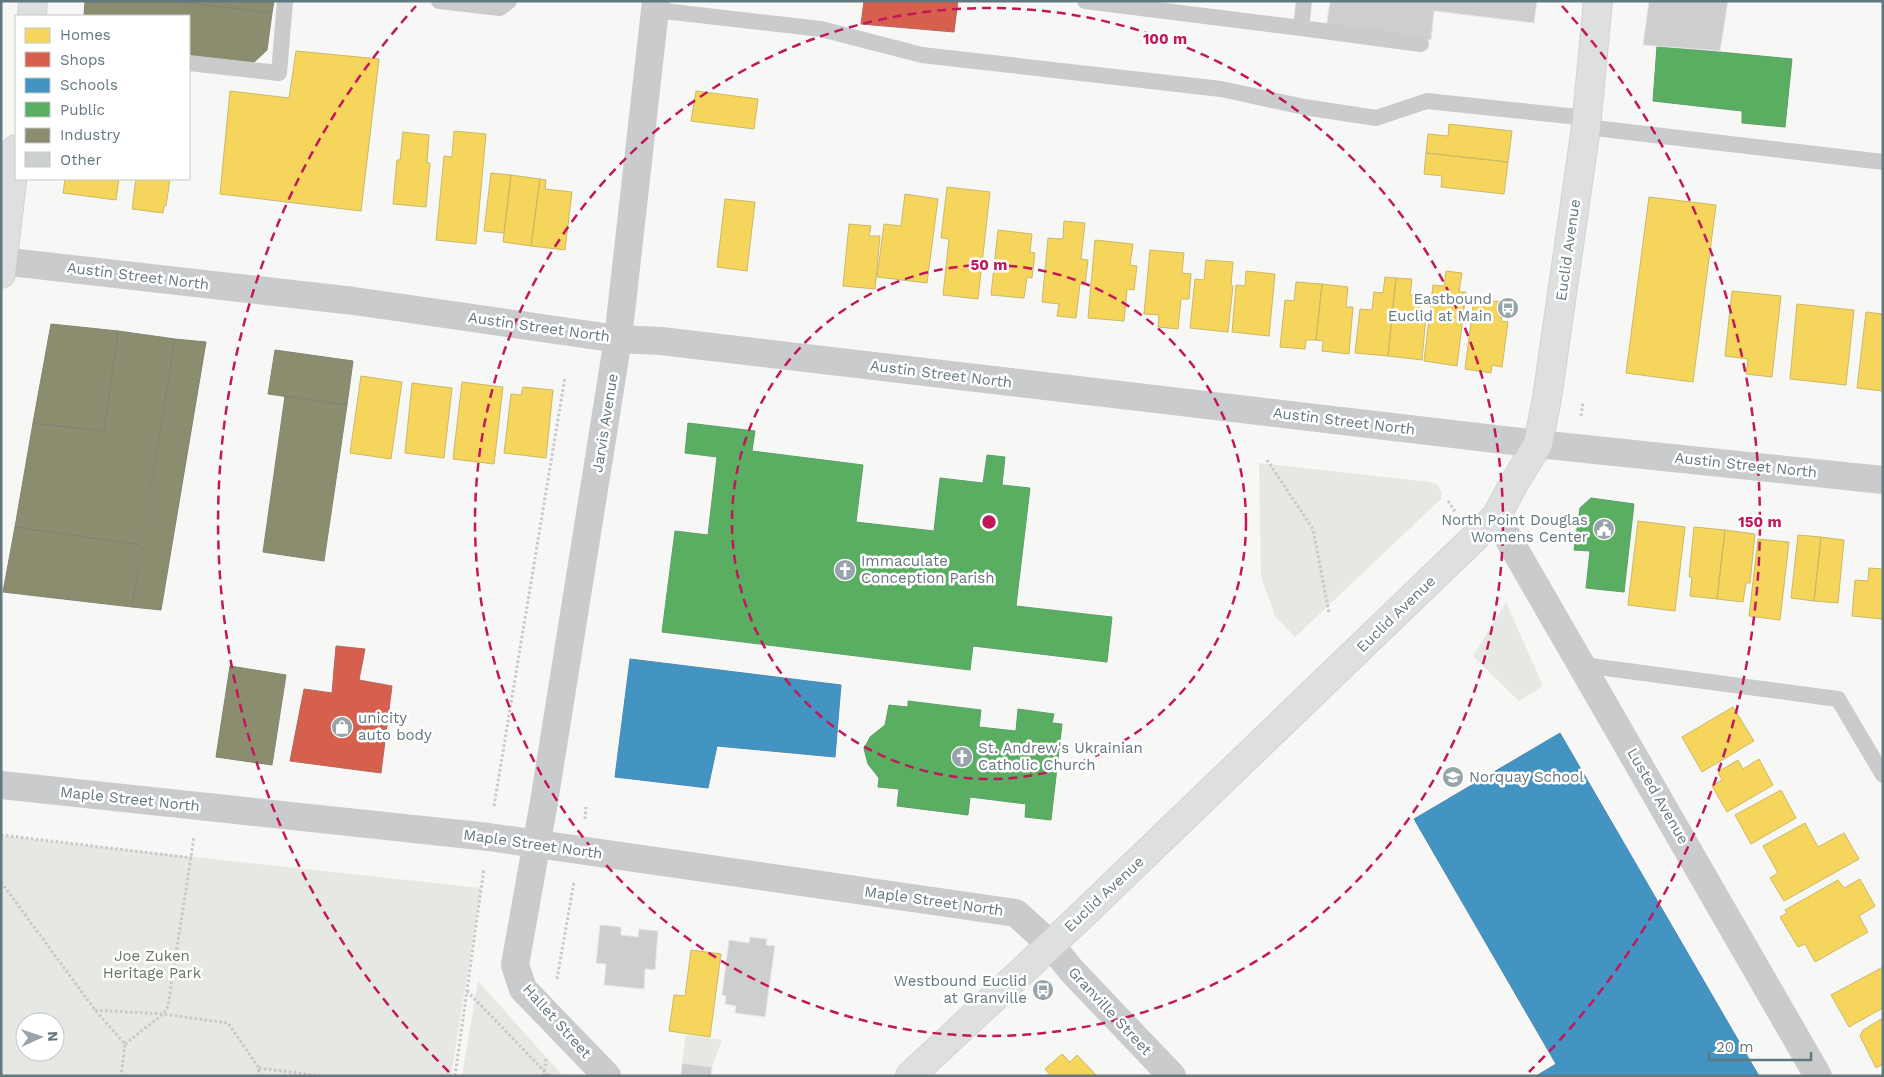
<svg xmlns="http://www.w3.org/2000/svg" width="1884" height="1077" font-family="'Work Sans',sans-serif">
  <style>
    .green { fill: #e6e8e3; fill-rule: evenodd }
    .homes { fill: #f6d55c; stroke: #cab966 }
    .shops { fill: #d6604d; stroke: #b4675c }
    .schools { fill: #4393c3; stroke: #4d8baf }
    .public { fill: #5aae61; stroke: #5d9e6a }
    .industry { fill: #8c8c6e; stroke: #808673 }
    .building { fill: #cdcfcf; stroke: #e6e6e6 }
    .lines { fill: none; stroke-linecap: round; stroke-linejoin: round }
    .secondary-casing { stroke: #d2d4d4; stroke-width: 30 }
    .path { stroke: #c7c8c9; stroke-width: 3; stroke-dasharray: 2.5 2.5; stroke-linecap: butt }
    .lane { stroke: #c9cbcc; stroke-width: 16 }
    .street { stroke: #c9cbcc; stroke-width: 28 }
    .secondary { stroke: #dedfdf; stroke-width: 28 }
    .ring { fill: none; stroke: #c2185b; stroke-width: 2.5; stroke-dasharray: 9 6 }
    .labels { text-anchor: middle; dominant-baseline: central; stroke-width: 5; stroke-linejoin: round; paint-order: stroke }
    .street-label { font-size: 15px; fill: #63777f; stroke: #fff }
    .poi-label { font-size: 15px; fill: #63777f; stroke: #fff; text-anchor: start }
    .park-label { font-size: 15px; fill: #697762; stroke: #fff }
    .centre { fill: #c2185b; stroke: #fff; stroke-width: 2.5 }
    .ring-label { font-size: 15px; text-anchor: middle; font-weight: bold; fill: #c2185b; stroke: #fff; stroke-width: 5; stroke-linejoin: round; paint-order: stroke }
  </style>
  <rect width="100%" height="100%" fill="#f7f7f6"/>
  <!-- green -->
  <path class="green" d="M1259 463 1430 482 1437 485 1442 492 1441 499 1295 637 1275 616 1261 577Z
    M1506 602 1543 686 1519 701 1473 656Z
    M1 836 481 888 451 1076H1ZM25 1022H55V1052H25Z
    M478 981 563 1076H462Z
    M686 1035 722 1040 712 1067 682 1063Z"/>
  <!-- homes -->
  <path class="homes" d="M296 51 379 59 361 211 220 194 230 91 289 98Z
    M696 91 758 99 754 129 691 121Z
    M1449 124 1512 131 1508 162 1426 153 1428 134 1448 136Z
    M454 131 486 134 476 244 436 240 444 156 452 157Z
    M403 132 429 135 427 163H430L426 207 393 204 397 160H400Z
    M1426 153 1508 162 1504 194 1441 187 1442 176 1424 174Z
    M491 173 511 175 504 233 484 231Z
    M511 175 540 179 531 246 503 242Z
    M65 179H119L116 200 63 193Z
    M136 179H170L166 206H164L163 213 132 209Z
    M540 179 546 180 545 189 572 192 565 250 531 246Z
    M947 187 990 192 978 299 943 295 949 239 941 238Z
    M905 194 938 199 927 283 877 277 884 224 901 226Z
    M1649 197 1716 205 1693 382 1626 373Z
    M725 199 755 202 747 271 717 267Z
    M1064 221 1085 223 1081 259 1088 260 1085 285 1080 284 1076 318 1057 316 1059 304 1042 302 1048 238 1063 239Z
    M849 224 871 226 869 236H880L875 289 843 286Z
    M998 230 1032 234 1030 252 1035 253 1032 278 1027 277 1024 298 991 295Z
    M1095 240 1133 244 1130 265 1137 266 1134 290 1127 289 1124 321 1088 318Z
    M1150 250 1184 253 1182 273 1191 274 1189 299H1181L1178 329 1158 327 1159 315 1144 314Z
    M1206 260 1233 262 1231 285 1233 286 1228 332 1190 328 1195 279 1204 280Z
    M1246 271 1275 274 1269 336 1232 332 1236 285 1245 286Z
    M1446 271 1462 273 1459 292H1466L1457 366 1424 361 1433 285 1444 286Z
    M1385 277 1396 278 1388 356 1355 353 1360 309 1372 310 1374 292 1383 293Z
    M1396 278 1412 279 1410 295 1421 296 1419 315 1426 316 1422 360 1388 356Z
    M1296 282 1322 284 1316 340H1306L1305 349 1280 347 1285 300 1294 301Z
    M1322 284 1348 287 1346 307H1353L1349 354 1322 351 1323 341 1316 340Z
    M1732 291 1781 296 1772 377 1746 374 1748 359 1725 356Z
    M1474 299 1504 302 1501 321 1508 322 1502 367 1492 365 1491 373 1465 369Z
    M1797 304 1854 310 1846 385 1790 379Z
    M1866 312 1883 314V391L1857 388Z
    M361 376 402 382 391 459 350 453Z
    M462 382 503 387 494 464 453 459Z
    M412 383 452 388 444 458 405 453Z
    M523 387 553 390 546 458 504 453 511 394 521 395Z
    M1638 521 1685 527 1675 611 1628 605Z
    M1694 527 1725 530 1717 599 1690 596 1692 577H1689Z
    M1725 530 1755 534 1750 583H1746L1743 602 1717 599Z
    M1798 535 1821 537 1814 601 1791 598Z
    M1821 537 1844 540 1838 603 1814 601Z
    M1758 539 1789 542 1780 620 1749 616Z
    M1869 568 1883 569V619L1852 616 1855 580 1868 581Z
    M1733 707 1754 741 1702 772 1682 737Z
    M1759 759 1773 785 1727 812 1712 786 1722 780 1718 772 1738 760 1743 769Z
    M1781 790 1796 818 1751 844 1735 815Z
    M1805 823 1818 847 1844 833 1859 859 1784 901 1770 878 1778 873 1763 846Z
    M1860 879 1875 906 1859 916 1868 932 1815 962 1805 944 1798 947 1780 917 1787 913 1785 910 1838 880 1844 888Z
    M691 950 721 954 710 1037 669 1031 674 995 685 996Z
    M1883 967V1008L1849 1027 1831 995Z
    M1883 1018V1064L1876 1068 1860 1036 1863 1030Z
    M1062 1054 1070 1062 1077 1055 1097 1076H1051L1045 1069Z"/>
  <!-- shops -->
  <path class="shops" d="M864 1H958L954 32 861 24Z
    M336 646 365 649 359 680 392 686 381 773 290 761 304 689 332 693Z"/>
  <!-- schools -->
  <path class="schools" d="M630 659 841 685 835 757 717 746 708 788 615 777Z
    M1560 733 1759 1076H1536L1556 1064 1414 819Z"/>
  <!-- public -->
  <path class="public" d="M1657 46 1792 59 1785 127 1742 123V111L1653 101Z
    M688 423 755 431 752 451 863 465 856 522 934 531 940 478 983 483 987 455 1005 457 1002 485 1030 488 1016 606 1112 617 1107 662 973 646 970 670 662 632 675 531 708 535 717 457 685 453Z
    M1591 498 1634 504 1624 592 1586 588 1590 551 1574 550 1580 508Z
    M908 701 981 710 979 727 1016 731 1018 709 1054 714 1052 723 1062 724 1051 820 1025 817 1026 804 970 797 968 815 897 806 899 789 878 787 879 778 868 764 864 749 870 737 885 725 889 705 908 707Z"/>
  <!-- industry -->
  <path class="industry" d="M85 1H176L272 13 267 50 250 66 189 58V16H84Z
    M176 1H274L272 13Z
    M51 324 118 331 104 431 33 423Z
    M118 331 175 339 141 545 15 527 33 423 104 431Z
    M175 339 206 342 161 610 132 607Z
    M275 350 353 361 347 405 268 394Z
    M285 396 347 405 324 561 263 552Z
    M15 527 141 545 132 607 3 592Z
    M230 666 286 675 272 765 216 757Z"/>
  <!-- building -->
  <path class="building" d="M1330 1H1537L1534 23 1434 11 1431 40 1326 28Z
    M1649 1H1728L1720 51 1643 45Z
    M600 925 621 927V935L638 937 639 929 658 931 655 970 645 969 644 989 604 985 606 964 596 963Z
    M750 937 767 939 766 945 775 946 765 1017 735 1013 736 1006 725 1004 726 996 722 995 729 940 749 943Z
    M682 1063 712 1067 711 1076H681Z"/>
  <g class="lines">
    <!-- secondary casing -->
    <g class="secondary-casing">
      <path id="secondary" d="M32 16 33 1
        M1 274 16 149
        M910 1076 1076 921 1496 517 1513 485 1538 444 1547 398 1586 127 1598 1"/>
    </g>
    <!-- path -->
    <path class="path" d="M1581 416 1583 402
      M1267 460 1313 529 1329 613
      M1448 501 1456 513
      M494 806 565 377
      M585 819 586 807
      M1 835 192 858
      M1 882 95 1010 125 1044 121 1076
      M557 979 574 882
      M467 991 549 1076
      M95 1010 163 1014 228 1023 259 1068 258 1076
      M125 1044 163 1014 168 1006 194 837
      M259 1068 321 1076
      M455 1076 484 868
      M544 1076 546 1059"/>
    <!-- lane -->
    <path class="lane" d="M439 1 500 8 509 1
      M1085 1 1301 28 1304 1
      M655 10 821 29 922 55 1221 89 1304 107 1376 118 1427 101 1587 118
      M1301 28 1421 44
      M189 63 279 73 285 1
      M1586 127 1883 162
      M1583 665 1838 699 1883 775"/>
    <!-- street -->
    <path class="street" d="M1 261 354 301 618 339 661 341 1538 444 1883 480
      M1496 517 1818 1076
      M1 785 489 837 1016 913 1050 944 1072 971 1172 1076
      M607 1076 523 989 515 965 544 802 618 339 656 1"/>
    <!-- secondary -->
    <use href="#secondary" class="secondary"/>
  </g>
  <!-- distance rings -->
  <g class="ring">
    <circle cx="989" cy="522" r="257"/>
    <circle cx="989" cy="522" r="514"/>
    <path d="M449 1072A771 771 0 0 1 416 6M1562 6A771 771 0 0 1 1529 1072"/>
  </g>
  <!-- icons -->
  <defs>
    <g id="bus-disc" transform="scale(1.125)"><circle r="9.5" fill="#97a4a9" stroke="#fff"/><path d="M-5-6H5V4H4V6H2V4H-2V6H-4V4H-5ZM-3.5-4V0h7V-4ZM-3.5 1.2v1.5H-2V1.2ZM2 1.2v1.5H3.5V1.2Z" fill="#fff"/></g>
    <g id="civic-disc" transform="scale(1.125)"><circle r="9.5" fill="#97a4a9" stroke="#fff"/><path d="M-.6-6.5H3V-4.5H.6V-3L4-1V1h2V6H-6V1h2V-1L-.6-3ZM-1.2 2.5V6h2.4V2.5Z" fill="#fff"/></g>
    <g id="church-disc" transform="scale(1.125)"><circle r="9.5" fill="#97a4a9" stroke="#fff"/><path d="M-1.2-6h2.4v3.5h3.3v2.4h-3.3V6h-2.4V-.1h-3.3v-2.4h3.3Z" fill="#fff"/></g>
    <g id="shop-disc" transform="scale(1.125)"><circle r="9.5" fill="#97a4a9" stroke="#fff"/><path d="M-5-2.5h2.3a2.7 3.5 0 0 1 5.4 0H5L5.5 6h-11ZM-1.5-2.5h3a1.5 2.3 0 0 0-3 0Z" fill="#fff"/></g>
    <g id="school-disc" transform="scale(1.125)"><circle r="9.5" fill="#97a4a9" stroke="#fff"/><path d="M0-5L7-2L0 1L-7-2ZM-4 1L0 2.5L4 1V4Q0 6-4 4Z" fill="#fff"/></g>
  </defs>
  <g fill-rule="evenodd">
    <use href="#bus-disc" x="1508" y="308"/>
    <use href="#civic-disc" x="1604" y="529"/>
    <use href="#church-disc" x="845" y="570"/>
    <use href="#shop-disc" x="342" y="727"/>
    <use href="#church-disc" x="962" y="757"/>
    <use href="#school-disc" x="1453" y="777"/>
    <use href="#bus-disc" x="1043" y="990"/>
  </g>
  <g class="labels">
    <!-- street labels -->
    <g class="street-label">
      <text transform="translate(1568 250) rotate(-82)">Euclid Avenue</text>
      <text transform="translate(138 276) rotate(7)">Austin Street North</text>
      <text transform="translate(539 327) rotate(8)">Austin Street North</text>
      <text transform="translate(941 374) rotate(7)">Austin Street North</text>
      <text transform="translate(1344 421) rotate(7)">Austin Street North</text>
      <text transform="translate(605 423) rotate(-81)">Jarvis Avenue</text>
      <text transform="translate(1746 465) rotate(6)">Austin Street North</text>
      <text transform="translate(1396 614) rotate(-44)">Euclid Avenue</text>
      <text transform="translate(1658 796) rotate(60)">Lusted Avenue</text>
      <text transform="translate(130 799) rotate(6)">Maple Street North</text>
      <text transform="translate(533 844) rotate(8)">Maple Street North</text>
      <text transform="translate(1104 894) rotate(-43)">Euclid Avenue</text>
      <text transform="translate(934 901) rotate(8)">Maple Street North</text>
      <text transform="translate(1110 1011) rotate(47)">Granville Street</text>
      <text transform="translate(557 1021) rotate(48)">Hallet Street</text>
    </g>
    <!-- poi labels -->
    <g class="poi-label">
      <text x="1492" y="299" text-anchor="end">Eastbound<tspan x="1492" dy="17">Euclid at Main</tspan></text>
      <text x="1588" y="520" text-anchor="end">North Point Douglas<tspan x="1588" dy="17">Womens Center</tspan></text>
      <text x="861" y="561">Immaculate<tspan x="861" dy="17">Conception Parish</tspan></text>
      <text x="358" y="718">unicity<tspan x="358" dy="17">auto body</tspan></text>
      <text x="978" y="748">St. Andrew's Ukrainian<tspan x="978" dy="17">Catholic Church</tspan></text>
      <text x="1469" y="777">Norquay School</text>
      <text x="1027" y="981" text-anchor="end">Westbound Euclid<tspan x="1027" dy="17">at Granville</tspan></text>
    </g>
    <!-- park labels -->
    <g class="park-label">
      <text x="152" y="956">Joe Zuken<tspan x="152" dy="17">Heritage Park</tspan></text>
    </g>
  </g>
  <circle cx="989" cy="522" r="8" class="centre"/>
  <g class="ring-label">
    <text x="1165" y="44">100 m</text>
    <text x="989" y="270">50 m</text>
    <text x="1760" y="527">150 m</text>
  </g>
  <!-- border -->
  <rect width="1884" height="1077" fill="none" stroke="#63777f" stroke-width="5"/>
  <!-- legend -->
  <rect x="15" y="15" width="175" height="165" fill="#ffffff" stroke="#c1c9cc"/>
  <rect x="25" y="28" width="25" height="15" fill="#f6d55c" stroke="#c1c9cc"/>
  <text x="60" y="40" font-size="15" fill="#63777f">Homes</text>
  <rect x="25" y="52" width="25" height="15" fill="#d6604d" stroke="#c1c9cc"/>
  <text x="60" y="65" font-size="15" fill="#63777f">Shops</text>
  <rect x="25" y="78" width="25" height="15" fill="#4393c3" stroke="#c1c9cc"/>
  <text x="60" y="90" font-size="15" fill="#63777f">Schools</text>
  <rect x="25" y="102" width="25" height="15" fill="#5aae61" stroke="#c1c9cc"/>
  <text x="60" y="115" font-size="15" fill="#63777f">Public</text>
  <rect x="25" y="128" width="25" height="15" fill="#8c8c6e" stroke="#c1c9cc"/>
  <text x="60" y="140" font-size="15" fill="#63777f">Industry</text>
  <rect x="25" y="152" width="25" height="15" fill="#cdcfcf" stroke="#c1c9cc"/>
  <text x="60" y="165" font-size="15" fill="#63777f">Other</text>
  <!-- north arrow -->
  <g transform="translate(40 1037) rotate(87)"><circle r="24" fill="#ffffff" stroke="#c1c9cc"/>
  <path d="M0-4L9 19L0 12L-9 19Z" fill="#97a4a9"/>
  <text y="-8" font-size="14" font-weight="bold" text-anchor="middle" fill="#63777f">N</text>
  </g>
  <!-- scale -->
  <path d="M1709 1052v8h102v-8" fill="none" stroke="#63777f" stroke-width="2.5"/>
  <text x="1716" y="1052" font-size="15" fill="#63777f" stroke="#ffffff" stroke-width="4" paint-order="stroke">20 m</text>
</svg>
